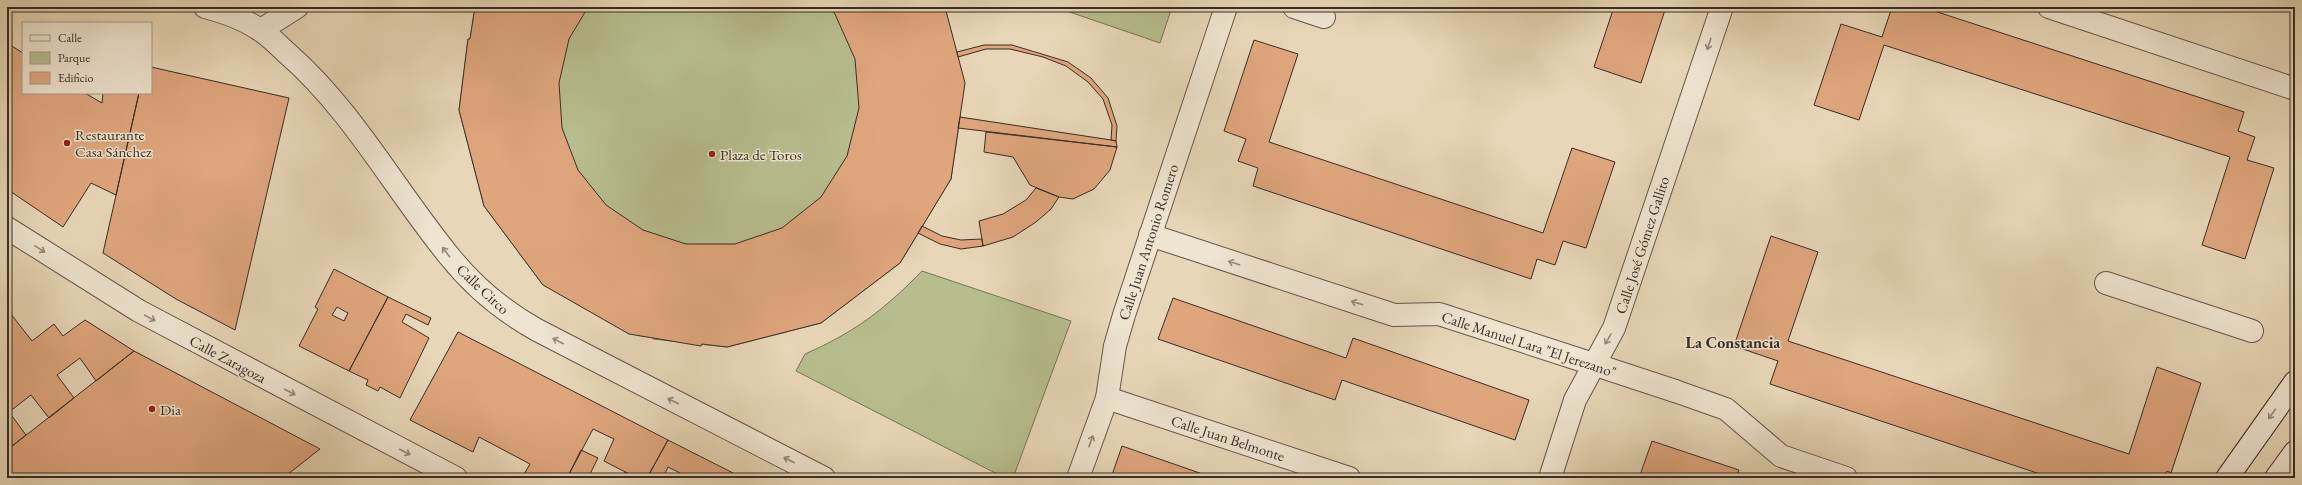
<svg xmlns="http://www.w3.org/2000/svg" width="2302" height="485" font-family="'EB Garamond',serif">
  <style>
    .green { fill: #b7bd8d; stroke: #787559 }
    .building { fill: #dfa67e; stroke: #392d25; fill-rule: evenodd }
    .lines { fill: none; stroke-linecap: round; stroke-linejoin: round }
    .pedestrian-casing { stroke: #64574a; stroke-width: 24 }
    .minor-casing { stroke: #64574a; stroke-width: 24 }
    .tertiary-casing { stroke: #64574a; stroke-width: 24 }
    .secondary-casing { stroke: #392d25; stroke-width: 24 }
    .pedestrian { stroke: #efe4d0; stroke-width: 22 }
    .minor { stroke: #efe4d0; stroke-width: 22 }
    .tertiary { stroke: #efe4d0; stroke-width: 22 }
    .secondary { stroke: #efe4d0; stroke-width: 22 }
    .oneway { stroke: #94887a }
    .poi-dot { fill: #8f2418; stroke: #efe4d0; stroke-width: 1.5 }
    .labels { text-anchor: middle; dominant-baseline: central; stroke-width: 3; stroke-linejoin: round; paint-order: stroke }
    .poi-label { font-size: 15px; fill: #392d25; stroke: #efe4d0; text-anchor: start }
    .street-label { font-size: 15px; fill: #392d25; stroke: #efe4d0 }
    .neighbourhood-label { font-size: 16px; font-weight: bold; fill: #392d25; stroke: #efe4d0 }
  </style>
  <rect width="100%" height="100%" fill="#e7d6b7"/>
  <filter id="stains"><feTurbulence type="fractalNoise" baseFrequency=".005" numOctaves="4"/><feColorMatrix values="0 0 0 0 .2 0 0 0 0 .09 0 0 0 0 .02 0 0 0 .5 -.17"/></filter>
  <radialGradient id="worn" r=".72"><stop offset=".6" stop-color="#630" stop-opacity="0"/><stop offset="1" stop-color="#630" stop-opacity=".3"/></radialGradient>
  <!-- green -->
  <path class="green" d="M478 7H945L960 117 951 179 900 263 821 323 727 347 653 339V337L543 285 484 206 459 110 468 39H470L474 13Z
    M1055 7H1172L1160 43Z
    M922 271 1071 321 1013 478H1005L796 371 805 354C855 332 884 310 922 271Z"/>
  <!-- building -->
  <path class="building" d="M478 7H588L569 39 559 83 562 128 578 170 606 205 643 230 686 244H735L782 228 821 197 847 156 859 108 855 59 835 14 829 7H945L965 83 951 179 900 263 821 323 727 347 702 344 701 346 629 334 543 285 484 206 459 110 468 39H470L474 13Z
    M1614 7H1666L1641 83 1594 67Z
    M1892 7H1922L2244 112 2238 131 2255 137 2247 160 2274 168 2245 259 2202 245 2230 157 1884 45 1859 120 1814 105 1841 24 1882 37Z
    M1254 40 1298 54 1269 142 1543 233 1572 148 1615 162 1586 248 1563 241 1555 265 1537 259 1531 279 1253 186 1258 168 1238 161 1246 139 1224 131Z
    M7 43 23 53V93H85L102 103 103 93H139L116 195 91 183 63 227 7 189Z
    M984 45H1012L1068 62 1091 78 1108 98 1117 126 1116 141 1111 140 1112 125 1103 99 1088 82 1066 66 1043 57 1010 49H986L958 57 957 52Z
    M151 67 289 98 235 330 176 299 103 253 139 93H151Z
    M960 117 1111 140 1116 141 1117 147 958 128Z
    M986 132 1117 147 1110 170 1094 189 1073 199 1059 197 1030 185 1013 157 984 152Z
    M1036 188 1059 197 1051 209 1036 222 1013 237 983 246 979 221 1003 214 1026 200Z
    M922 226 942 236 961 240 982 239 983 246 961 249 940 244 918 233Z
    M1771 236 1818 252 1788 341 2129 454 2157 367 2201 383 2171 473 2167 471 2162 478H2052L1770 384 1778 361 1734 346Z
    M334 269 388 297 349 371 299 346 318 309 315 307ZM337 307 348 313 344 321 332 315Z
    M388 297 431 318 428 325 406 314 402 322 429 338 400 398 380 387 378 391 366 385 368 380 349 371Z
    M1173 298 1346 358 1353 338 1529 400 1515 440 1342 380 1335 400 1158 339Z
    M7 309 32 341 54 324 63 336 85 320 134 351 96 381 80 358 57 375 74 398 49 418 31 395 9 412 26 435 7 450Z
    M458 332 668 440 647 478H637L604 461 614 439 593 429 567 478H526L523 476 530 464 479 437 473 452 410 420Z
    M134 351 320 449 283 478H7V450Z
    M668 440 735 474 733 478H690L668 467 663 478H647Z
    M1652 441 1739 470 1736 478H1639Z
    M1122 446 1214 478H1111Z
    M581 450 598 458 590 474 598 478H567Z
    M625 472 637 478H622Z"/>
  <g class="lines">
    <!-- pedestrian casing -->
    <g class="pedestrian-casing">
      <path id="pedestrian" d="M1294 7 1324 17
        M2106 283 2252 331
        M1593 364 1675 391"/>
    </g>
    <!-- minor casing -->
    <g class="minor-casing">
      <path id="minor" d="M2049 7 2295 89
        M1150 235 1394 315 1439 314 1593 364
        M1675 391 1726 409 1781 456 1846 478
        M1107 398 1349 478
        M1550 478 1575 400 1614 328 1722 7"/>
    </g>
    <!-- tertiary casing -->
    <g class="tertiary-casing">
      <path id="tertiary" d="M205 7C224 12 244 19 260 30 270 36 279 46 288 54 353 111 395 190 450 257 474 287 503 311 537 330L824 478
        M261 30 297 7
        M7 228 139 311 456 478
        M1078 478 1107 398 1115 346 1124 315 1226 7"/>
    </g>
    <!-- secondary casing -->
    <g class="secondary-casing">
      <path id="secondary" d="M2227 478 2295 382
        M2276 478 2295 452"/>
    </g>
    <!-- pedestrian -->
    <use href="#pedestrian" class="pedestrian"/>
    <!-- minor -->
    <use href="#minor" class="minor"/>
    <!-- tertiary -->
    <use href="#tertiary" class="tertiary"/>
    <!-- secondary -->
    <use href="#secondary" class="secondary"/>
  </g>
  <!-- one-way arrows -->
  <defs><path id="oneway-shaft" d="M-6 0H5M1.5-3L5.5 0L1.5 3" fill="none" stroke-width="1.6" stroke-linecap="round" stroke-linejoin="round"/></defs>
  <g class="oneway">
    <use href="#oneway-shaft" transform="translate(1709 44) rotate(108)"/>
    <use href="#oneway-shaft" transform="translate(40 249) rotate(32)"/>
    <use href="#oneway-shaft" transform="translate(446 252) rotate(-127)"/>
    <use href="#oneway-shaft" transform="translate(1234 263) rotate(-162)"/>
    <use href="#oneway-shaft" transform="translate(1357 303) rotate(-162)"/>
    <use href="#oneway-shaft" transform="translate(150 318) rotate(28)"/>
    <use href="#oneway-shaft" transform="translate(1608 339) rotate(120)"/>
    <use href="#oneway-shaft" transform="translate(558 341) rotate(-153)"/>
    <use href="#oneway-shaft" transform="translate(290 392) rotate(28)"/>
    <use href="#oneway-shaft" transform="translate(673 401) rotate(-153)"/>
    <use href="#oneway-shaft" transform="translate(2272 414) rotate(126)"/>
    <use href="#oneway-shaft" transform="translate(1091 441) rotate(-70)"/>
    <use href="#oneway-shaft" transform="translate(405 452) rotate(27)"/>
    <use href="#oneway-shaft" transform="translate(789 460) rotate(-153)"/>
  </g>
  <!-- markers -->
  <g class="poi-dot">
    <circle cx="67" cy="143" r="4"/>
    <circle cx="712" cy="154" r="4"/>
    <circle cx="152" cy="409" r="4"/>
  </g>
  <g class="labels">
    <!-- poi labels -->
    <g class="poi-label">
      <text x="75" y="134">Restaurante<tspan x="75" dy="17">Casa Sánchez</tspan></text>
      <text x="720" y="154">Plaza de Toros</text>
      <text x="160" y="409">Dia</text>
    </g>
    <!-- street labels -->
    <g class="street-label">
      <text transform="translate(1148 242) rotate(-72)">Calle Juan Antonio Romero</text>
      <text transform="translate(1642 245) rotate(-72)">Calle José Gómez Gallito</text>
      <text transform="translate(483 289) rotate(43)">Calle Circo</text>
      <text transform="translate(1529 344) rotate(18)">Calle Manuel Lara "El Jerezano"</text>
      <text transform="translate(228 359) rotate(28)">Calle Zaragoza</text>
      <text transform="translate(1228 438) rotate(18)">Calle Juan Belmonte</text>
    </g>
    <!-- neighbourhood labels -->
    <g class="neighbourhood-label">
      <text x="1733" y="342">La Constancia</text>
    </g>
  </g>
  <!-- margin -->
  <rect width="2302" height="485" fill="none" stroke="#e7d6b7" stroke-width="24"/>
  <rect x="8" y="8" width="2286" height="469" fill="none" stroke="#392d25" stroke-width="2"/>
  <rect x="12" y="12" width="2278" height="461" fill="none" stroke="#392d25"/>
  <!-- legend -->
  <rect x="22" y="22" width="130" height="72" fill="#efe4d0" stroke="#a69b8c"/>
  <rect x="30" y="35" width="20" height="6" fill="#efe4d0" stroke="#a69b8c"/>
  <text x="58" y="42" font-size="12" fill="#392d25">Calle</text>
  <rect x="30" y="52" width="20" height="12" fill="#b7bd8d" stroke="#a69b8c"/>
  <text x="58" y="62" font-size="12" fill="#392d25">Parque</text>
  <rect x="30" y="72" width="20" height="12" fill="#dfa67e" stroke="#a69b8c"/>
  <text x="58" y="82" font-size="12" fill="#392d25">Edificio</text>
  <rect width="100%" height="100%" filter="url(#stains)"/>
  <rect width="100%" height="100%" fill="url(#worn)"/>
</svg>
